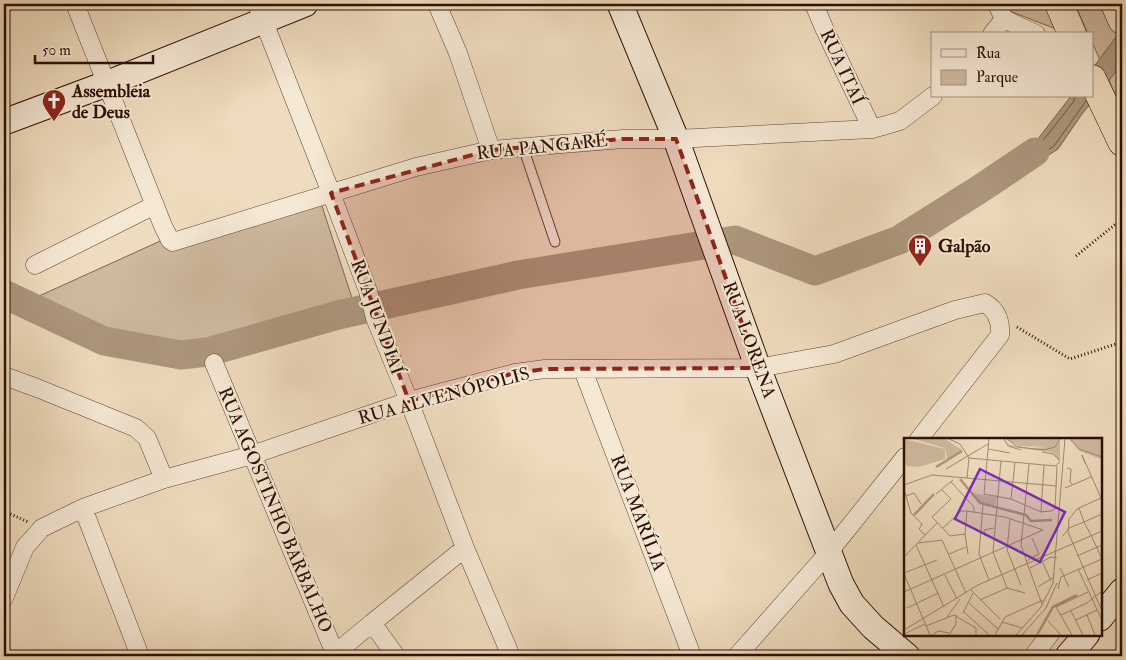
<svg xmlns="http://www.w3.org/2000/svg" width="1126" height="660" font-family="'IM FELL Double Pica',serif">
  <style>
    .green { fill: #ceb99e; stroke: #7e6450 }
    .water { fill: #ad977e; stroke: #7a614c }
    .lines { fill: none; stroke-linecap: round; stroke-linejoin: round }
    .shore { stroke: #6d5440; stroke-width: 1 }
    .river { stroke: #ad977e; stroke-width: 29 }
    .lane-casing { stroke: #5e4331; stroke-width: 11 }
    .street-casing { stroke: #5e4331; stroke-width: 19 }
    .secondary-casing { stroke: #2d1002; stroke-width: 27 }
    .highway-casing { stroke: #2d1002; stroke-width: 29 }
    .path { stroke: #2d1002; stroke-width: 3; stroke-dasharray: 1 2.5; stroke-linecap: butt }
    .lane { stroke: #f5e8d5; stroke-width: 9 }
    .street { stroke: #f5e8d5; stroke-width: 18 }
    .secondary { stroke: #f5e8d5; stroke-width: 25 }
    .highway { stroke: #efdcbe; stroke-width: 28 }
    .marked { fill: #8f2418; fill-opacity: 0.2; stroke: #8f2418; stroke-width: 4; stroke-dasharray: 10 6; stroke-linejoin: round }
    .labels { text-anchor: middle; dominant-baseline: central; stroke-width: 4; stroke-linejoin: round; paint-order: stroke }
    .street-label { font-size: 18px; fill: #2d1002; stroke: #f5e8d5 }
    .poi-label { font-size: 18px; font-weight: bold; fill: #2d1002; stroke: #f5e8d5; text-anchor: start }
    .inset-river { fill: none; stroke: #ad977e; stroke-width: 2.5 }
    .inset-road { fill: none; stroke: #a18a73; stroke-width: 1 }
    .view { fill: #7b2cbf; fill-opacity: 0.15; stroke: #7b2cbf; stroke-width: 2.5 }
    .inset-edge { fill: none; stroke: #2d1002; stroke-width: 2.5 }
  </style>
  <rect width="100%" height="100%" fill="#efdcbe"/>
  <filter id="stains"><feTurbulence type="fractalNoise" baseFrequency=".004" numOctaves="4"/><feColorMatrix values="0 0 0 0 .2 0 0 0 0 .09 0 0 0 0 .02 0 0 0 .5 -.17"/></filter>
  <radialGradient id="worn" r=".72"><stop offset=".6" stop-color="#630" stop-opacity="0"/><stop offset="1" stop-color="#630" stop-opacity=".3"/></radialGradient>
  <!-- green -->
  <path class="green" d="M1005 4H1045L1056 29 1007 10Z
    M1075 4H1107L1122 39V110L1092 42V34H1088Z
    M320 200 353 301 208 352 110 329 39 296 167 238Z"/>
  <!-- water -->
  <path class="water" d="M1122 29V64L1082 114 1058 149 1005 183 1000 169 1034 144 1071 96H1092V69Z"/>
  <g class="lines">
    <!-- shore -->
    <path class="shore" d="M1075 96 1074 101 1038 147 1013 166V170H1016L1054 146 1086 101"/>
    <!-- river -->
    <path class="river" d="M4 294 104 341 181 355 208 352 338 315 518 275 735 240 815 271 899 240 980 189 1035 152"/>
    <!-- lane casing -->
    <g class="lane-casing">
      <path id="lane" d="M523 147 555 242"/>
    </g>
    <!-- street casing -->
    <g class="street-casing">
      <path id="street" d="M75 4 163 226 170 240 173 242 416 167 491 150 623 139H676L872 129 900 121 933 96
        M257 4 331 193 368 291 375 318 409 401 465 548 511 656
        M437 4 458 53 491 150
        M814 4 824 28 872 129
        M1004 19 1036 34
        M992 34 1004 19 997 4
        M35 265 155 205
        M214 363 336 656
        M583 370 692 656
        M4 376 37 388 136 428 147 438 164 479
        M83 508 140 656
        M4 598 25 547 42 528 83 508 164 479 252 455 409 401 515 373 545 369 758 368 834 354 955 310 985 303C997 310 1001 321 1000 335L919 439
        M332 656 372 623
        M396 656 372 623 465 548
        M737 656 829 552 905 457
        M1033 656 1050 634"/>
    </g>
    <!-- secondary casing -->
    <g class="secondary-casing">
      <path id="secondary" d="M620 4 676 139 758 368 841 584 852 604 873 627 907 656
        M4 122 106 84 305 4
        M1100 618 1122 591
        M1068 656 1087 634"/>
    </g>
    <!-- highway casing -->
    <g class="highway-casing">
      <path id="highway" d="M1059 4 1072 34
        M1115 4 1122 20
        M1092 79 1122 142"/>
    </g>
    <!-- path -->
    <path class="path" d="M1076 256 1122 219
      M1017 327 1070 359 1122 342
      M4 511 28 522"/>
    <!-- lane -->
    <use href="#lane" class="lane"/>
    <!-- street -->
    <use href="#street" class="street"/>
    <!-- secondary -->
    <use href="#secondary" class="secondary"/>
    <!-- highway -->
    <use href="#highway" class="highway"/>
  </g>
  <!-- marked area -->
  <path class="marked" d="M623 139H676L758 368 545 369 515 373 409 401 331 193 491 150Z"/>
  <!-- icons -->
  <defs>
    <g id="church-pin" transform="scale(1.25)"><path d="M0 17L-7.5 6A9.5 9.5 0 1 1 7.5 6Z" fill="#8f2418" stroke="#f5e8d5"/><path d="M-1.2-6h2.4v3.5h3.3v2.4h-3.3V6h-2.4V-.1h-3.3v-2.4h3.3Z" fill="#fff"/></g>
    <g id="building-pin" transform="scale(1.25)"><path d="M0 17L-7.5 6A9.5 9.5 0 1 1 7.5 6Z" fill="#8f2418" stroke="#f5e8d5"/><path d="M-4-6H4V6H1V3H-1V6H-4ZM-2.5-4.3h1.7v1.8h-1.7ZM.8-4.3h1.7v1.8H.8ZM-2.5-1h1.7V.8h-1.7ZM.8-1h1.7V.8H.8Z" fill="#fff"/></g>
  </defs>
  <g fill-rule="evenodd">
    <use href="#church-pin" x="54" y="101"/>
    <use href="#building-pin" x="920" y="246"/>
  </g>
  <g class="labels">
    <!-- street labels -->
    <g class="street-label">
      <text transform="translate(842 67) rotate(65)">RUA ITAÍ</text>
      <text transform="translate(542 147) rotate(-6)">RUA PANGARÉ</text>
      <text transform="translate(377 317) rotate(70)">RUA JUNDIAÍ</text>
      <text transform="translate(749 340) rotate(70)">RUA LORENA</text>
      <text transform="translate(444 396) rotate(-15)">RUA ALVENÓPOLIS</text>
      <text transform="translate(275 510) rotate(67)">RUA AGOSTINHO BARBALHO</text>
      <text transform="translate(638 513) rotate(69)">RUA MARÍLIA</text>
    </g>
    <!-- poi labels -->
    <g class="poi-label">
      <text x="72" y="91">Assembleia<tspan x="72" dy="21">de Deus</tspan></text>
      <text x="938" y="246">Galpão</text>
    </g>
  </g>
  <!-- overview -->
  <g transform="translate(904 438)">
    <rect width="198" height="198" fill="#efdcbe"/>
    <path d="M0 1 41 11V21L15 29 3 28 0 25ZM10 1H41L58 12 43 21 41 10ZM99 1 107 7 125 10 143 9 115 8 102 1H156V23L147 14 107 9ZM165 1H197V21L176 13ZM68 55 93 59 91 67 78 66Z" fill="#ceb99e"/>
    <path class="inset-river" d="M32 29 58 13M56 41 76 65 122 77 127 83 148 82M10 77 30 56M133 197 149 169 173 157"/>
    <path class="inset-road" d="M45 1 56 6 65 20 63 40M85 1 80 56 107 61 137 74 147 73 151 71 153 28M100 1 104 8 117 12M103 1 114 9 140 12 151 9 156 1M166 1 175 11 198 19M84 11 106 15M138 14 149 16 156 23M65 20 151 28 156 24M97 23 89 114 103 150 121 155M181 25 178 17 197 60M163 30 167 31 166 44 169 47M42 31 84 6M47 44 70 69V74M0 47 28 37 153 48M161 50 187 39M0 51 7 75 18 86 15 91 21 97M38 52 47 61 28 79 46 98 61 96M32 56 49 42M2 58 10 55 17 66M197 60 173 71 165 81 164 94 198 173M107 61 111 25M79 67 75 116 85 142M175 70 180 84 198 76M63 73 61 96 64 116M137 74 140 27M106 81 103 112 117 147M39 90 57 73H63L101 79 139 92M187 97 198 121M81 98 80 92 90 90M159 98 165 90 180 84 187 97M14 105 38 102 62 155M12 107 40 169M45 116 62 109M173 118 198 107M0 119 33 85M122 123 135 116 128 100M138 123 147 143M123 125 117 107 125 26M123 125 138 166M126 130 147 119 153 120M156 130 165 149M174 131 198 182M0 135 33 122M0 136 26 197M41 137 53 161M183 142 198 135M134 149 150 139M154 151 157 139 198 121M67 152 96 181M0 154 139 92M76 162 103 150M65 165 94 191M3 170 34 155M167 173 179 197M60 174 85 197M59 175 69 155M157 177 183 165 198 153M183 177 191 197M43 179 56 161M172 182 193 172M144 183 157 197M98 184 118 190M22 188 50 177 72 190V197M0 192 74 147 198 93M2 195 21 186M28 197 34 193 45 195M45 197 52 186V177M91 197 101 179 139 162M112 197 137 169 149 145 161 1M118 197 142 170 153 145M168 197 152 169 184 154"/>
    <path class="view" d="M76 31 161 74 136 124 51 81Z"/>
    <rect width="198" height="198" class="inset-edge"/>
  </g>
  <!-- margin -->
  <rect width="1126" height="660" fill="none" stroke="#efdcbe" stroke-width="20"/>
  <rect x="5" y="5" width="1116" height="650" fill="none" stroke="#2d1002" stroke-width="2.5"/>
  <rect x="10" y="10" width="1106" height="640" fill="none" stroke="#2d1002"/>
  <!-- legend -->
  <rect x="931" y="32" width="162" height="65" fill="#f5e8d5" stroke="#a59281"/>
  <rect x="941" y="49" width="25" height="8" fill="#f5e8d5" stroke="#a59281"/>
  <text x="976" y="58" font-size="15" fill="#2d1002">Rua</text>
  <rect x="941" y="70" width="25" height="15" fill="#ceb99e" stroke="#a59281"/>
  <text x="976" y="82" font-size="15" fill="#2d1002">Parque</text>
  <!-- scale -->
  <path d="M35 55v8h118v-8" fill="none" stroke="#2d1002" stroke-width="2.5"/>
  <text x="42" y="55" font-size="15" fill="#2d1002" stroke="#f5e8d5" stroke-width="4" paint-order="stroke">50 m</text>
  <rect width="100%" height="100%" filter="url(#stains)"/>
  <rect width="100%" height="100%" fill="url(#worn)"/>
</svg>
